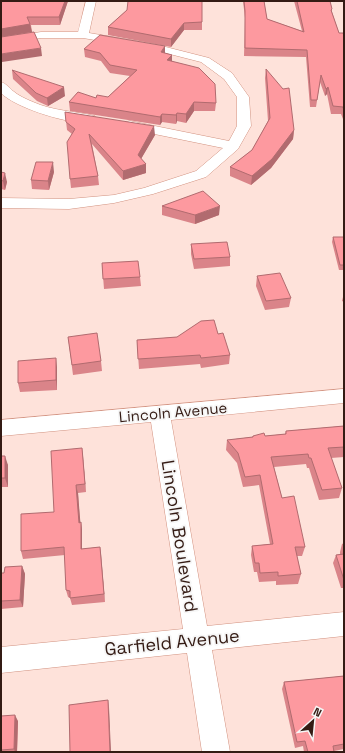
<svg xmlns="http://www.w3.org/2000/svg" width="345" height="753" font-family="'Space Grotesk',sans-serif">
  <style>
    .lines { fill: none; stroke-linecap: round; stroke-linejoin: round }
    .minor-casing { stroke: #d29280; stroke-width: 1 }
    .minor { fill: #fff; fill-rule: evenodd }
    .wall { fill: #da8489 }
    .shaded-wall { fill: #b16b6f }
    .building { fill: #fd999f; stroke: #b16b6f }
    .labels { text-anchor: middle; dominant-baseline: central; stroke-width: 3.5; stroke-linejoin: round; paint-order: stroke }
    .street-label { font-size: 15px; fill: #341b14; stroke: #f6f6f6 }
    .near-street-label { font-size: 18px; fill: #341b14; stroke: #f6f6f6 }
  </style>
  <rect width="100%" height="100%" fill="#fee2da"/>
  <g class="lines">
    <!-- minor casing -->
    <g class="minor-casing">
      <path id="minor" d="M86 1H96L89 33 154 44 209 58 232 73 249 97 251 126 238 149 206 177 153 194 114 203 69 209 1 208V198L69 199 114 195 144 188 196 171 223 148 125 128 123 125 125 122 130 121 229 141 237 126V97L224 79 201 62 154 50 83 38H41L1 44V38L41 32H78Z
        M1 82C7 84 9 88 13 91 19 96 26 99 33 102 53 111 74 111 95 116L97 119 95 122C75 127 15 108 1 93Z
        M344 389V403L171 420 207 626 344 612V636L212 650 230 752H202L187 653 1 673V647L183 629 151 422 1 436V420Z"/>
    </g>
    <!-- minor -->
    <use href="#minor" class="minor"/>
  </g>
  <!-- wall -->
  <path class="wall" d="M1 1H68L60 25H31L32 32 1 37Z
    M243 1H264L267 19 302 31 294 1H330L332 9V12L339 33 344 35V119H343L341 114H331L327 94 325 96 320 82 316 107H310L306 57 244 56 245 18Z
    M127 10 202 22V30H184L171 47 108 35V27Z
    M84 49 165 54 172 61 216 103 215 111H194L186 123 177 121 176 124 162 122 160 125 70 111 69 102 108 97 130 76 110 73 101 61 85 57Z
    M266 69 294 130 293 139 271 168 251 185 230 176V167L252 150 268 121 265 78Z
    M12 70 65 96 48 106 37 101 13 79Z
    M65 112 155 135 141 159 146 164V173L123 180 92 144 98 176 99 185 71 188 70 179 72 134 67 130Z
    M1 172 7 182 5 190 1 189Z
    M54 172 49 190 32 189 31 180Z
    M162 206 219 215 195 224 162 215Z
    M333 237H344V270H339L332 242Z
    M191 244 230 257V266L194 269 191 254Z
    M102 263 140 277 141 286 104 289Z
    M257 276 291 298 289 307 265 310 256 286Z
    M344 293V302L342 301Z
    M218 334 230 355 229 364 201 368 200 364 139 369 137 340Z
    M68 337 101 361 102 371 73 375Z
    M57 367V390L20 392 18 383Z
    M344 426V457L331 458 342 488 339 498 319 500 309 468H307L306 464 274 467 282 498 305 547 302 556H297L301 574 298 584 276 585V581L259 582 257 572H254L251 555 252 546 270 544 259 485 243 487 237 463 226 450 227 440 252 437 253 436H265L285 434 286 431Z
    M82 448 86 492 78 493 80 523 81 522 82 530V549L100 547 105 602 72 605 70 598 68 597 66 590 65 555 23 559 21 551 54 512Z
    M1 456 8 465V487H1Z
    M344 543V588H341L333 563 336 555 340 554V552L342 544Z
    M22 566 25 574 23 607 1 609V573H4Z
    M344 676V749L334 751V752H304L303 746 295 748 282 689 284 682Z
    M1 716 18 721 17 752H1Z"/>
  <!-- shaded-wall -->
  <path class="shaded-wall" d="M65 1H68L60 25 59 17Z
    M184 23V30L171 47V39Z
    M30 24 32 32 1 37V29Z
    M165 46V54L161 52Z
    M41 48 42 56 2 62 1 54Z
    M172 55V63L167 60Z
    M64 87 65 96 48 106 47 98Z
    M328 87 327 94 325 96 326 89Z
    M194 102V111L186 123V114Z
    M177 113V121L176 124V115Z
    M162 114V122L160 125V117Z
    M154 126 155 135 138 164V155Z
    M294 130 293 139 271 168 251 185 252 176Z
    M53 162 54 172 49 190 48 181Z
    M146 164V173L123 180V171Z
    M5 173 7 182 5 190 3 181Z
    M220 206 219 215 195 224V215Z
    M56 358 57 367V390L56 380Z
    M82 448 83 456 86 492 85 484Z
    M5 456 8 465V487L5 478Z
    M76 485 78 493 81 530 79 523Z
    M81 522 82 530V556L81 549Z
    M100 547 101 554 105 602 104 594Z
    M22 566 25 574 23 607 20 600Z
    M108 700 109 707 111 752H110Z
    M15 715 18 721 17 752H15L14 749Z"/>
  <!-- building -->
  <path class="building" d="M1 1H65L59 17H27L30 24 1 29Z
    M128 1H202V22L184 23 171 39 108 27 127 10Z
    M244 1H264L267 19 304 32 297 1H330L332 9 331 10 339 33H343L344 35V111L343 107 333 106 328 87 326 89 321 75 317 100H311L307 50 245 48V11Z
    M34 32 41 48 1 54V37Z
    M100 35 165 46 161 52 172 55 167 60 199 68 215 84 216 103 194 102 186 114 177 113 176 115 162 114 160 117 69 102 78 92 96 98 97 95 108 97 137 70 110 65 100 53 84 49Z
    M266 69 283 89 289 88 294 130 272 159 252 176 230 167 252 150 270 118Z
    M12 70 64 87 47 98 36 93Z
    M65 112 154 126 138 155 146 164 123 171 89 134 98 176 70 179 67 142 75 129 66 122Z
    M36 162H53L48 181 31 180Z
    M1 172 5 173 3 181 1 180Z
    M203 191 220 206 195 215 162 206Z
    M333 237H344V265H340Z
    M227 242 230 257 194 259 191 244Z
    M138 261 140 277 103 279 102 263Z
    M280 273 291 298 266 301 257 276Z
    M214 320 218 334 223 333 230 355 201 358 200 355 138 359 137 340 177 337 201 321Z
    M97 333 101 361 72 365 68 337Z
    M56 358V380L18 383V361Z
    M344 426V447L328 448 342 488 322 490 311 458H309L308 454 271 457 282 498 294 496 305 547H295L301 574 278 576V572L260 573 259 563H255L252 546 273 544 260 475 245 477 238 453 227 440 253 437V436L264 433 265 436 286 434V431Z
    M82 448 85 484 76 485 79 523 81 522V549L100 547 104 594 70 598V591L66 590 64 547 21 551V514L54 512 51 451Z
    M1 456H5V478H1Z
    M344 554V580L336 555Z
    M22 566 20 600 1 601V573H4L5 567Z
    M344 676V744L333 746 334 752H308L305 741 297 742 284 682Z
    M108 700 110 752H70L69 705Z
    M15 715 14 749 1 750V716Z"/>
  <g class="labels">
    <!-- street labels -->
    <g class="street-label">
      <text transform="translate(173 412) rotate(-5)">Lincoln Avenue</text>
    </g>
    <!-- near-street labels -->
    <g class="near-street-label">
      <text transform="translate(180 536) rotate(81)">Lincoln Boulevard</text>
      <text transform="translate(172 642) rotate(-6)">Garfield Avenue</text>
    </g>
  </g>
  <!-- border -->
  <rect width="345" height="753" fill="none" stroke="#341b14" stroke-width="4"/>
  <!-- north arrow -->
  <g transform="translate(313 721) rotate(27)" stroke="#f6f6f6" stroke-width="3" paint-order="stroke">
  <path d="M0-3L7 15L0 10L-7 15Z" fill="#341b14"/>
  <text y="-6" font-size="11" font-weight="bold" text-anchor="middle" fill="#341b14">N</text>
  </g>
</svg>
